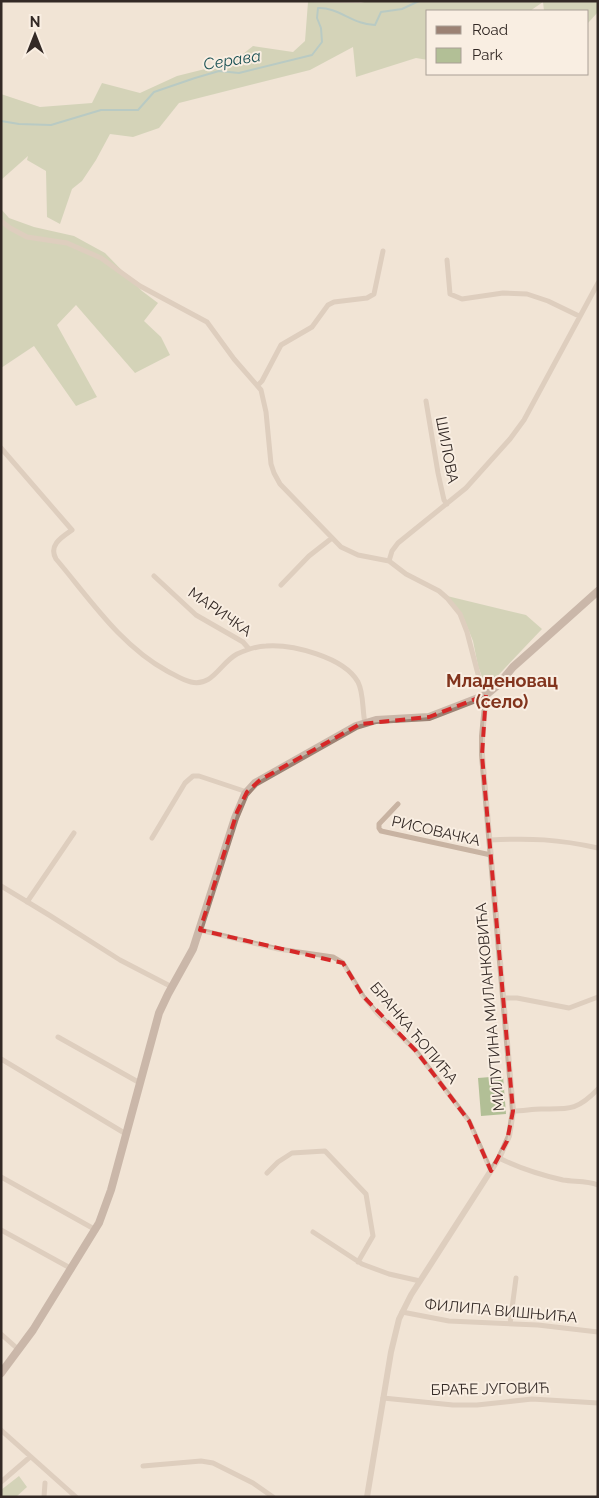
<svg xmlns="http://www.w3.org/2000/svg" width="599" height="1498" font-family="Raleway,sans-serif">
  <style>
    .green { fill: #b2bf96 }
    .lines { fill: none; stroke-linecap: round; stroke-linejoin: round }
    .stream { stroke: #75acae; stroke-width: 2 }
    .minor { stroke: #c8b3a2; stroke-width: 5 }
    .tertiary { stroke: #c8b3a2; stroke-width: 6 }
    .secondary { stroke: #9c8274; stroke-width: 8 }
    .marked { fill: none; stroke: #d62828; stroke-width: 4; stroke-dasharray: 10 6; stroke-linejoin: round }
    .labels { text-anchor: middle; dominant-baseline: central; stroke-width: 4; stroke-linejoin: round; paint-order: stroke }
    .street-label { font-size: 15px; fill: #332925; stroke: #f9eee2 }
    .water-label { font-size: 16px; font-style: italic; fill: #1a5154; stroke: #f9eee2 }
    .quarter-label { font-size: 18px; font-weight: bold; fill: #82341d; stroke: #f9eee2 }
  </style>
  <rect width="100%" height="100%" fill="#f1e4d6"/>
  <!-- green -->
  <path class="green" d="M368 1H598V12L588 23V11H544L543 2 530 11H428V60L416 58 356 77 353 47 310 70 179 103 159 128 133 137 110 134 96 160 82 181 72 189 60 224 47 217 46 171 27 160 28 156 1 180V94L40 107 92 103 102 83 140 93 177 76 233 62 253 46 293 52 305 41 308 2 361 3Z
    M1 209 9 218 34 227 74 236 105 253 142 291 158 303 144 321 161 337 170 355 135 373 76 305 57 325 97 397 76 406 34 346 1 368Z
    M447 596 526 615 542 629 486 688 478 666 473 641 464 619Z
    M503 1076 506 1114 481 1116 478 1078Z
    M19 1476 27 1487 16 1497H1V1490Z"/>
  <g class="lines">
    <!-- stream -->
    <path class="stream" d="M1 121 19 124 51 125 101 110H138L154 92 195 78 219 71 239 73 312 55 322 42 321 28 317 18 318 8C338 7 354 25 375 25L381 12 402 9 419 1"/>
    <!-- minor -->
    <path class="minor" d="M1 221 10 228 27 237 67 243 101 258 140 286 207 322 234 359 261 390 266 412 271 464 274 473 280 484 341 547 358 555 389 561 406 574 439 591 447 598 460 614 467 632 479 678 486 695
      M447 260 450 294 462 299 503 293 527 294 548 301 579 316
      M258 385 262 381 281 345 312 327 328 305 334 302 367 298 374 294 383 251
      M426 401 438 473 444 500 447 504
      M1 448 72 530C62 537 48 545 56 559 90 599 120 645 167 671 175 675 182 680 191 682 213 687 220 663 237 654 246 650 256 646 266 646 292 644 344 657 358 682 364 694 362 709 365 723
      M389 561 392 551 398 543 466 488 510 439 524 420 598 283
      M154 576 196 615 243 642 249 649
      M281 585 309 556 332 538
      M398 804 379 824V828L381 831 491 855
      M152 838 185 783 193 776H199L247 792
      M490 840C530 838 558 839 598 848
      M1 886 49 915 120 960 172 987
      M27 902 74 833
      M200 930 278 949 333 957 343 963 363 996 377 1013 416 1051 469 1121 491 1171
      M504 998H517L569 1008 598 997
      M58 1037 140 1083
      M1 1059 126 1134
      M513 1111C523 1111 532 1109 541 1109 569 1109 577 1111 598 1089
      M499 1158C519 1168 541 1175 563 1180 574 1182 587 1180 598 1185
      M267 1173 278 1162 292 1153 325 1151 366 1194 373 1236 358 1262
      M1 1177 96 1230
      M1 1230 72 1269
      M313 1232 362 1264 389 1274 420 1281
      M402 1312 449 1321 538 1325 598 1332
      M510 1324 516 1278
      M1 1334 19 1350
      M383 1398 453 1405H477L532 1399 598 1403
      M1 1430 76 1497
      M143 1466 201 1461 213 1463 253 1483 273 1497
      M1 1482 30 1457
      M44 1497 45 1483"/>
    <!-- tertiary -->
    <path class="tertiary" d="M367 1497 391 1352 399 1319 411 1295 499 1158 509 1136 513 1111 482 755V736L486 695"/>
    <!-- secondary -->
    <path class="secondary" d="M1 1373 33 1330 99 1223 111 1190 159 1013 168 994 193 949 235 818 245 794 255 783 356 726 376 720 429 717 486 695 498 685 513 667 531 651 598 591"/>
  </g>
  <!-- marked area -->
  <path d="M0 0H599V1498H0ZM486 695 482 755 513 1111 507 1141 491 1171 469 1121 416 1051 363 996 343 963 200 930 237 812 247 792 260 780 360 724 429 717Z" fill="#f1e4d6" fill-opacity=".55" fill-rule="evenodd"/>
  <path class="marked" d="M486 695 482 755 513 1111 507 1141 491 1171 469 1121 416 1051 363 996 343 963 200 930 237 812 247 792 260 780 360 724 429 717Z"/>
  <g class="labels">
    <!-- street labels -->
    <g class="street-label">
      <text transform="translate(447 450) rotate(79)">ШИЛОВА</text>
      <text transform="translate(220 612) rotate(35)">МАРИЧКА</text>
      <text transform="translate(436 831) rotate(13)">РИСОВАЧКА</text>
      <text transform="translate(490 1007) rotate(-95)">МИЛУТИНА МИЛАНКОВИЋА</text>
      <text transform="translate(414 1033) rotate(50)">БРАНКА ЋОПИЋА</text>
      <text transform="translate(501 1311) rotate(5)">ФИЛИПА ВИШЊИЋА</text>
      <text transform="translate(490 1389) rotate(-1)">БРАЋЕ ЈУГОВИЋ</text>
    </g>
    <!-- water labels -->
    <g class="water-label">
      <text transform="translate(232 60) rotate(-9)">Серава</text>
    </g>
    <!-- quarter labels -->
    <g class="quarter-label">
      <text x="502" y="680">Младеновац<tspan x="502" dy="21">(село)</tspan></text>
    </g>
  </g>
  <!-- border -->
  <rect width="599" height="1498" fill="none" stroke="#332925" stroke-width="5"/>
  <!-- legend -->
  <rect x="426" y="10" width="162" height="65" fill="#f9eee2" stroke="#aa9f96"/>
  <rect x="436" y="26" width="25" height="8" fill="#9c8274" stroke="#aa9f96"/>
  <text x="472" y="35" font-size="15" fill="#332925">Road</text>
  <rect x="436" y="48" width="25" height="15" fill="#b2bf96" stroke="#aa9f96"/>
  <text x="472" y="60" font-size="15" fill="#332925">Park</text>
  <!-- north arrow -->
  <g transform="translate(35 35)" stroke="#f9eee2" stroke-width="4" paint-order="stroke">
  <path d="M0-4L9 19L0 12L-9 19Z" fill="#332925"/>
  <text y="-8" font-size="14" font-weight="bold" text-anchor="middle" fill="#332925">N</text>
  </g>
</svg>
